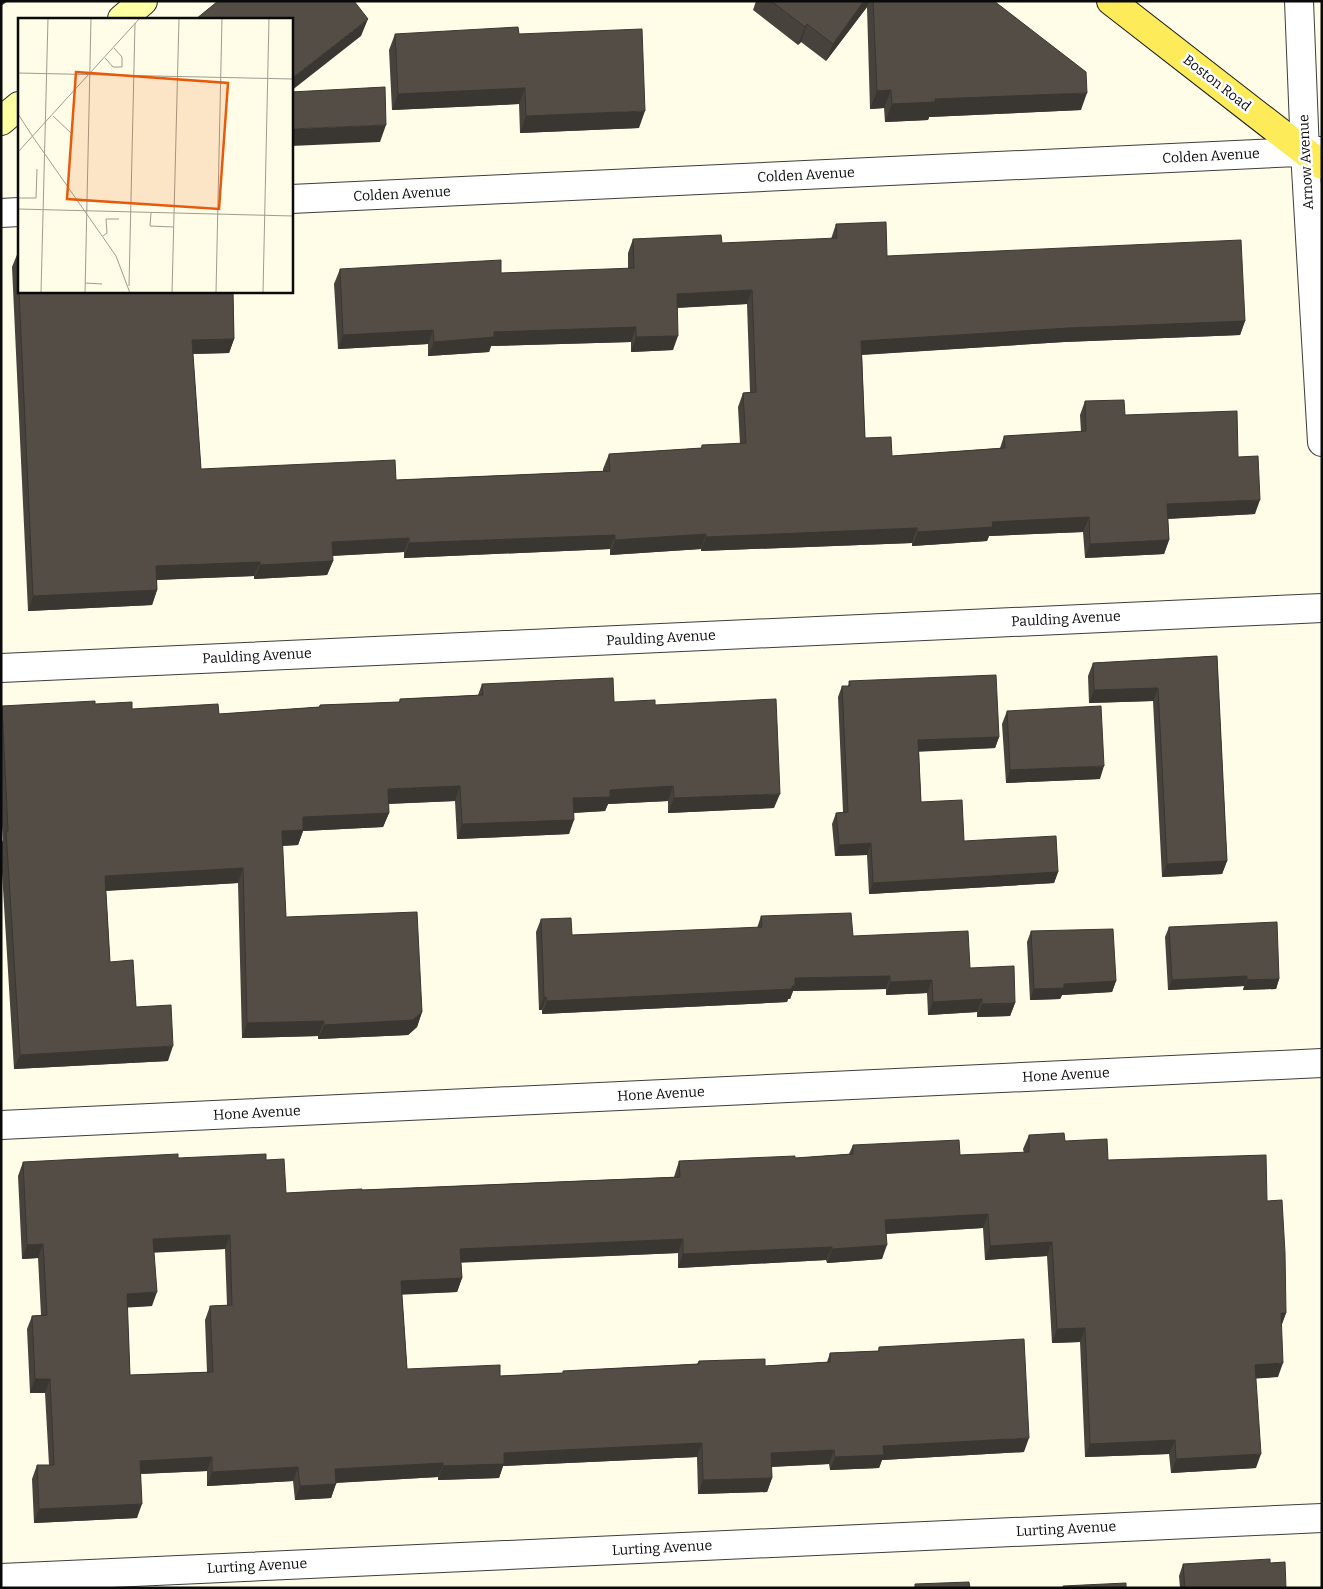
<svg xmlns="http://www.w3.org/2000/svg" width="1323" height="1589" font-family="Bitter,serif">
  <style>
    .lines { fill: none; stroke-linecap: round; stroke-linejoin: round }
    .street-casing { stroke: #3d3d3d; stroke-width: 30 }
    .secondary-casing { stroke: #2c2c2c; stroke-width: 30 }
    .primary-casing { stroke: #1b1b1b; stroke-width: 30 }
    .street { stroke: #fff; stroke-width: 28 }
    .secondary { stroke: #fdffa3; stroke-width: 28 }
    .primary { stroke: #fdeb59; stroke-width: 28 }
    .wall { fill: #47423c; fill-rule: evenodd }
    .shaded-wall { fill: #3a3631 }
    .building { fill: #534d46; stroke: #3a3631; fill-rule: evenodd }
    .labels { text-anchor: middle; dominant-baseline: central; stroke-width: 5; stroke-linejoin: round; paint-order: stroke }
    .street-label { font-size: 14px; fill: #0a0a0a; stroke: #fff }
    .inset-road { fill: none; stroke: #9d9c8f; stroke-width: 1 }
    .view { fill: #e8590c; fill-opacity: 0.15; stroke: #e8590c; stroke-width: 2.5 }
    .inset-edge { fill: none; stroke: #0a0a0a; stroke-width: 2.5 }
  </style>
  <rect width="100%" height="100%" fill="#fffde8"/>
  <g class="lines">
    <!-- street casing -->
    <g class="street-casing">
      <path id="street" d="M1299 1 1305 152 1322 442
        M291 199 1320 151
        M1 213 19 212
        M1 668 1322 608
        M1 1125 1322 1063
        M1 1578 1322 1518"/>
    </g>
    <!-- secondary casing -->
    <g class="secondary-casing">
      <path id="secondary" d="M122 19 143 1
        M1 121 19 106"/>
    </g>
    <!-- primary casing -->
    <g class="primary-casing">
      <path id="primary" d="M1111 1 1322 165"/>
    </g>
    <!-- street -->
    <use href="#street" class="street"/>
    <!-- secondary -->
    <use href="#secondary" class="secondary"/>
    <!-- primary -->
    <use href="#primary" class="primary"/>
  </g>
  <!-- wall -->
  <path class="wall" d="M756 1H994L1081 110 929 117 928 120 885 122 884 108 870 109 867 7 826 61 801 42 798 45 753 10Z
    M395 34H519L639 128 520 133 519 104 392 110 389 50Z
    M836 224 887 256 1245 321 1240 335 1064 342 862 355 865 438 892 456 1000 448 1004 436 1081 432 1080 415 1085 401 1238 457 1255 514 1168 519 1169 540 1164 554 1085 558 1083 532 989 536 987 541 912 546V543L701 551V549L610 555V549L404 558V552L332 556 333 561 327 575 254 579V576L157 580V590L152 605 28 611 12 267 18 252H19V291H233L234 339 229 353 193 354 201 469 396 480 603 471V469L609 454 701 448 702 445 740 444 738 407 743 393 750 392 747 304 677 308 673 350 631 352V342L491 346 489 352 428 356V344L338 349 334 284 340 269 501 273 628 269V253L633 239 722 243 831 239Z
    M1217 656 1227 861 1222 874 1162 877 1153 701 1089 703 1088 676 1093 663Z
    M849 681 999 737 995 748 919 751 921 802 964 841 1058 872 1054 883 869 894 867 855 835 856 832 824 836 813 843 812 838 697 842 686H848Z
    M482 684 614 702 655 705 774 808 668 813V801L608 804 605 811 574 813 569 834 457 839 455 801 388 804 389 813 383 827 303 831 298 845 282 846 286 917 422 1012 417 1027 408 1035 318 1039V1036L242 1038 238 883 106 891 110 962 168 1061 14 1069 1 856V844L3 840 1 810V708L2 706 95 704 132 709 219 714 319 707 320 705 399 702 400 699 478 695Z
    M1007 711 1100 779 1006 783 1002 724Z
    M761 916 853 936 970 968 1015 1003 1010 1016 977 1017V1012L928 1015 927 993 886 995V989L793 991 790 999H788L787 1002 542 1014V1010H539L536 932 541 919 572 935 757 928Z
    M1169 927 1279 979 1276 989 1243 990 1244 986 1168 990 1165 937Z
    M1031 931 1116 981 1112 992 1062 995 1060 999 1030 1000 1027 942Z
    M1029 1135 1065 1141 1108 1160 1267 1201 1286 1313 1281 1326 1278 1377 1256 1378V1468L1171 1473 1169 1454 1085 1457 1080 1342 1052 1343 1047 1256 985 1260 983 1228 886 1234 882 1259 827 1263 826 1260 678 1268V1253L461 1262 462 1278 457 1292 402 1294 407 1369 500 1376 563 1373V1371L697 1364 699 1361 765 1366 827 1362 830 1353 878 1351 879 1347 1024 1452 882 1460 879 1468 830 1470 829 1464 771 1467 772 1478 767 1492 698 1494 697 1457 503 1466 499 1478 438 1480V1477L336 1483 331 1498 295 1500 293 1481 207 1486V1471L141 1474 137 1518 34 1523 32 1479 37 1465H49L45 1393H30L27 1329 32 1316 41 1315 38 1258 22 1259 18 1176 23 1162 178 1158 266 1160 286 1193 674 1177 679 1161 795 1158 849 1154 853 1145 960 1155 1024 1153 1023 1149ZM225 1249 227 1305 210 1306 205 1320 207 1372 130 1375 127 1307 152 1306 154 1252Z
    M1270 1563 1286 1588H1180L1179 1576 1183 1564Z"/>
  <!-- shaded-wall -->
  <path class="shaded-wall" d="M1 1H8L1 6Z
    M864 1H869L867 7 826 61 833 44Z
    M368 19 361 36 291 91V79Z
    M807 24 801 42 798 45 805 27Z
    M525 88 519 104 392 110 398 94Z
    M891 90 884 108 870 109 877 91Z
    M1087 93 1081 110 929 117 928 120 885 122 892 104 935 99Z
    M645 111 639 128 520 133 526 116Z
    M386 125 380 142 291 146V129Z
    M752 290 747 304 671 308 677 294Z
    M1245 321 1240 335 1064 342 856 355 861 341 1069 328Z
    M636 327 631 342 491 346 489 352 428 356 434 342 494 332Z
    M433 330 428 344 338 349 343 335Z
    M678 336 673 350 631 352 636 337Z
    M234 339 229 353 187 354 192 340Z
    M1260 500 1255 514 1162 519 1167 504Z
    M1089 517 1083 532 989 536 987 541 912 546 918 532 992 522Z
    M917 528 912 543 701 551 706 537Z
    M706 534 701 549 610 555 615 540Z
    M615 535 610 549 404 558 409 543Z
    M409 538 404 552 326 556 332 542Z
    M1169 540 1164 554 1085 558 1090 544Z
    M333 561 327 575 254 579 260 565Z
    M260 562 254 576 151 580 156 566Z
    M157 590 152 605 28 611 33 596Z
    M1158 688 1153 701 1089 703 1094 690Z
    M999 737 995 748 914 752 918 740Z
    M1104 766 1100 779 1006 783 1010 770Z
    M460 786 455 801 382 804 388 789Z
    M673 786 668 801 608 804 605 811 568 813 573 798 610 790Z
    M780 794 774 808 668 813 674 798Z
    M389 813 383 827 303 831 298 845 276 846 282 831 303 817Z
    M574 820 569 834 457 839 462 824Z
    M871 843 867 855 835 856 839 845Z
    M1227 861 1222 874 1162 877 1167 864Z
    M243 868 238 883 99 891 105 876Z
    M1058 872 1054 883 869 894 873 883Z
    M890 976 886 989 793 991 790 999H788L787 1002 542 1014 547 1001 795 978Z
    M1247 976 1244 986 1168 990 1172 980Z
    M1279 979 1276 989 1243 990 1247 980Z
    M932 980 927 993 886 995 890 982Z
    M1116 981 1112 992 1062 995 1060 999 1030 1000 1034 989 1064 984Z
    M544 997H546L542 1010H539Z
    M982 999 977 1012 928 1015 933 1002Z
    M1015 1003 1010 1016 977 1017 982 1004Z
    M422 1012 417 1027 408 1035 318 1039 324 1025Z
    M324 1021 318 1036 242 1038 247 1023Z
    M173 1046 168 1061 14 1069 20 1055Z
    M988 1214 983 1228 880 1234 885 1220Z
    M230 1235 225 1249 148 1253 153 1239Z
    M683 1239 678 1253 455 1263 460 1249Z
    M1052 1242 1047 1256 985 1260 990 1246Z
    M43 1244 38 1258 22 1259 27 1245Z
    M887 1245 882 1259 827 1263 832 1249Z
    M832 1247 826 1260 678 1268 683 1254Z
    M462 1278 457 1292 396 1295 401 1281Z
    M157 1292 152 1306 121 1308 127 1294Z
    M1281 1313H1286L1281 1327Z
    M1085 1328 1080 1342 1052 1343 1057 1329Z
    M1283 1363 1278 1377 1250 1379 1255 1365Z
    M35 1379H50L45 1393H30Z
    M1029 1438 1024 1452 882 1460 879 1468 830 1470 835 1457 883 1446Z
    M1175 1440 1169 1454 1085 1457 1090 1444Z
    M702 1443 697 1457 503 1466 499 1478 438 1480 443 1466 504 1453Z
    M834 1450 829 1464 766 1467 771 1453Z
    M1261 1454 1256 1468 1171 1473 1176 1459Z
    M212 1457 207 1471 135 1474 140 1461Z
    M443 1463 438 1477 330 1483 335 1469Z
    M298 1467 293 1481 207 1486 212 1472Z
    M772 1478 767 1492 698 1494 703 1480Z
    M336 1484 331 1498 295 1500 300 1486Z
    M142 1504 137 1518 34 1523 39 1509Z"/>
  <!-- building -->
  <path class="building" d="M218 1H354L368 19 291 79V19H196Z
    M771 1H864L833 44 807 24 805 27Z
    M873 1H994L1086 72 1087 93 935 99V102L892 104 891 90 877 91Z
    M518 27 519 34 642 29 645 111 526 116 525 88 398 94 395 34Z
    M385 87 386 125 291 129V92Z
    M886 222 887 256 1241 240 1245 321 1069 328 861 341 865 438 891 437 892 456 1005 448 1004 436 1086 431 1085 401 1124 400 1125 415 1237 411 1238 457 1258 456 1260 500 1167 504 1169 540 1090 544 1089 517 992 522 993 527 918 532 917 528 706 537V534L615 540V535L409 543V538L332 542 333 561 260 565V562L156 566 157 590 33 596 19 291H233L234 339 192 340 201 469 395 460 396 480 610 471 609 454 702 448V445L746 443 743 393 756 392 752 290 677 294 678 336 636 337V327L494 332V337L434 342 433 330 343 335 340 269 501 260V273L634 268 633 239 721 235 722 243 837 238 836 224Z
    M18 252H19V275Z
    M1217 656 1227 861 1167 864 1158 688 1094 690 1093 663Z
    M996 675 999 737 918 740 921 802 962 800 964 841 1056 836 1058 872 873 883 871 843 839 845 836 813 848 812 842 686H850L849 681Z
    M613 678 614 702 655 700V705L776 699 780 794 674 798 673 786 610 790V797L573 798 574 820 462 824 460 786 388 789 389 813 303 817V830L282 831 286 917 417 912 422 1012 413 1020 324 1025V1021L247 1023 243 868 105 876 110 962 133 960 136 1007 171 1005 173 1046 20 1055 6 831H8L2 706 95 701V704L132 702V709L218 704 219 714 320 707V705L400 702V699L483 695 482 684Z
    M1101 706 1104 766 1010 770 1007 711Z
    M851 913 853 936 968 931 970 968 1014 966 1015 1003 982 1004V999L933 1002 932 980 890 982V976L795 978V986H792V989L547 1001 546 997H544L541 919 571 918 572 935 762 927 761 916Z
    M1277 922 1279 979 1247 980V976L1172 980 1169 927Z
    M1113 929 1116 981 1064 984V988L1034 989 1031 931Z
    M1064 1133 1065 1141 1107 1139 1108 1160 1266 1155 1267 1201 1282 1200 1285 1253 1286 1313H1281L1283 1363 1255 1365 1261 1454 1176 1459 1175 1440 1090 1444 1085 1328 1057 1329 1052 1242 990 1246 988 1214 885 1220 887 1245 832 1249V1247L683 1254V1239L460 1249 462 1278 401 1281 407 1369 500 1365V1376L563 1373V1371L699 1364V1361L765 1359V1366L830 1362V1353L879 1351V1347L1024 1339 1029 1438 883 1446 884 1455 835 1457 834 1450 771 1453 772 1478 703 1480 702 1443 504 1453V1464L443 1466V1463L335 1469 336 1484 300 1486 298 1467 212 1472V1457L140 1461 142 1504 39 1509 37 1465H54L50 1379H35L32 1316 47 1315 43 1244 27 1245 23 1162 178 1154V1158L266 1154V1160L284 1159 286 1193 362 1189V1190L680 1177 679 1161 795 1156V1158L853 1154V1145L959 1140 960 1155 1029 1152V1135ZM230 1235 232 1305 210 1306 213 1372 130 1375 127 1294 157 1292 153 1239Z
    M1270 1559V1563L1285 1562 1286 1588H1185L1183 1564Z
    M969 1582 970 1588H915V1584Z
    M1126 1583V1588H1063V1586Z"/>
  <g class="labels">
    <!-- street labels -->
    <g class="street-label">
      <text transform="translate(1217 83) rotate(38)">Boston Road</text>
      <text transform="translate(1211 156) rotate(-3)">Colden Avenue</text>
      <text transform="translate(1306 162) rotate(-93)">Arnow Avenue</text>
      <text transform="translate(806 175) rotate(-3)">Colden Avenue</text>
      <text transform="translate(402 194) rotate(-3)">Colden Avenue</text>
      <text transform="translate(1066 619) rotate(-3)">Paulding Avenue</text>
      <text transform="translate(661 638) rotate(-3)">Paulding Avenue</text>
      <text transform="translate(257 656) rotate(-3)">Paulding Avenue</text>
      <text transform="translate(1066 1075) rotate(-3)">Hone Avenue</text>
      <text transform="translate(661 1094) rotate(-3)">Hone Avenue</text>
      <text transform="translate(257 1113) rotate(-3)">Hone Avenue</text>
      <text transform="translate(1066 1529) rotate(-3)">Lurting Avenue</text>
      <text transform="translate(662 1548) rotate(-3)">Lurting Avenue</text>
      <text transform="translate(257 1566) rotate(-3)">Lurting Avenue</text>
    </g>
  </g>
  <!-- overview -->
  <g transform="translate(18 18)">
    <rect width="275" height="275" fill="#fffde8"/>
    <path class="inset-road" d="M87 40 95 49H104V39L96 30M0 55 275 61M0 96 15 119M35 98 53 115M15 119 98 238 112 275M0 134 122 0M0 180H18L19 151M0 191 275 198M133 195 132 208 156 209M85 218 89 215 88 201H101M67 265 84 266M111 268 117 5M23 275 30 0M67 275 73 0M154 275 161 0M198 275 204 0M245 275 251 0"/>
    <path class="view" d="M58 54 210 65 201 191 49 181Z"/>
    <rect width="275" height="275" class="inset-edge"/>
  </g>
  <!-- border -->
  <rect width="1323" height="1589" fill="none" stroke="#0a0a0a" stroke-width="5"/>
</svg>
